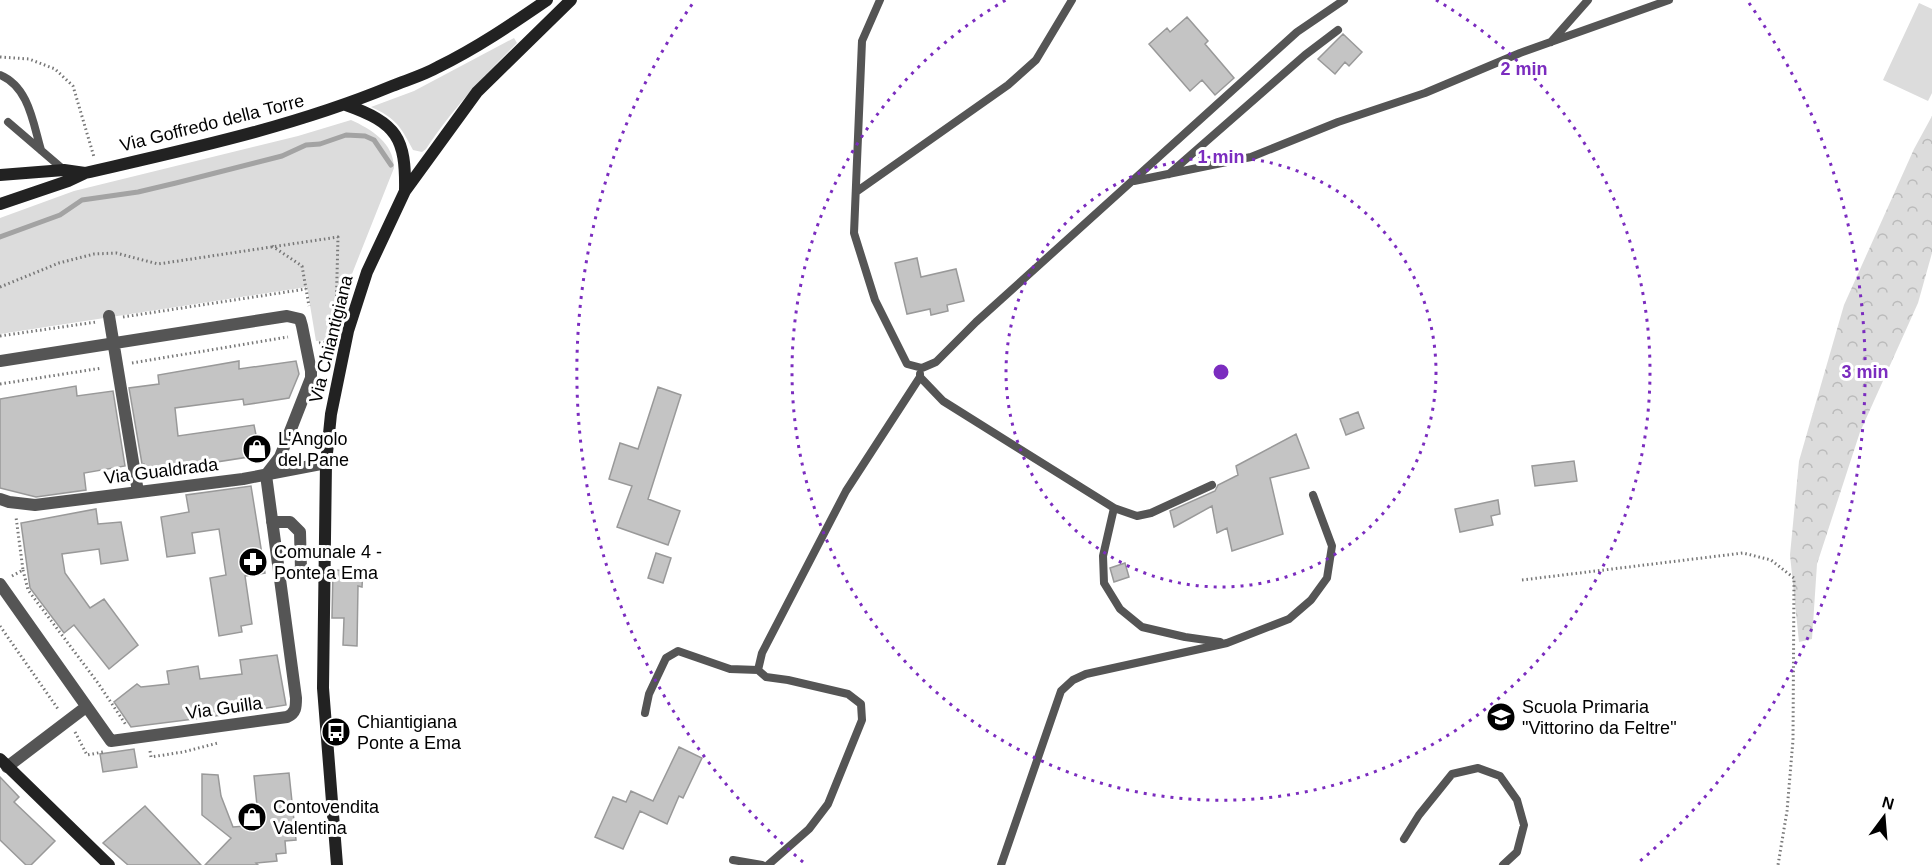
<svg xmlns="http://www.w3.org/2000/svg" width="1932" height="865" font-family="Arial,sans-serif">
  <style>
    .green { fill: #dcdcdc }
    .forest { fill: url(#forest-crowns) }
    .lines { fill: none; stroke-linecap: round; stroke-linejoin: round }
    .stream { stroke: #a3a3a3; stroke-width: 5 }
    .building { fill: #c4c4c4; stroke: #999; stroke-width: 1.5 }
    .path { stroke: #777; stroke-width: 3; stroke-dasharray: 1.5 3; stroke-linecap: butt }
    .lane { stroke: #555; stroke-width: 8 }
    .street { stroke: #555; stroke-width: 12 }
    .secondary { stroke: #222; stroke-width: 12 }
    .ring { fill: none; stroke: #7b2cbf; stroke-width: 3; stroke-dasharray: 3 6 }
    .labels { text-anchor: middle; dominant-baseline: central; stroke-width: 6; stroke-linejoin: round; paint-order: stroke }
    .street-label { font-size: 18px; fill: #000; stroke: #fff }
    .poi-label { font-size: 18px; fill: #000; stroke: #fff; text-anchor: start }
    .centre { fill: #7b2cbf; stroke: #fff; stroke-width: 3 }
    .ring-label { font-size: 18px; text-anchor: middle; font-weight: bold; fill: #7b2cbf; stroke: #fff; stroke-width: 6; stroke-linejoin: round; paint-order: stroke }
  </style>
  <defs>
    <pattern id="forest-crowns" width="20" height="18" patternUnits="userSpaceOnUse" patternTransform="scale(1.5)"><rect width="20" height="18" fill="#dcdcdc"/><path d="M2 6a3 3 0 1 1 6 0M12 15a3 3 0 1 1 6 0" fill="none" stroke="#bbb"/></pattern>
  </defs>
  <rect width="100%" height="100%" fill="#fff"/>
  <!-- green -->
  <path class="green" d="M1919 3 1932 9V93L1928 101 1883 80Z
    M514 38 517 43C482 78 454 107 426 149L422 152 413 150C401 127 396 118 371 107L414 91Z
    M351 120C371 129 394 143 394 168L348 284 329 340 316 341 307 287 0 334V218L74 191 298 136Z"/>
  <!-- forest -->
  <path class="forest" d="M1932 116V253L1918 303 1860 432 1817 564 1812 639 1799 642 1790 555 1799 461 1844 305 1914 149Z"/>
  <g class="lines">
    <!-- stream -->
    <path class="stream" d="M0 237 60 215 82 200 138 192 176 183 282 156 306 145 320 144 346 135 365 136 374 140 391 165"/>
  </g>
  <!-- building -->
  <path class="building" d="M1187 17 1208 41 1205 44 1234 78 1215 95 1202 80 1190 91 1149 44 1167 28 1170 32Z
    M1343 34 1362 52 1349 66 1345 62 1335 74 1318 59Z
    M917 258 921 277 956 269 964 301 947 305 948 311 931 315 930 309 907 314 895 263Z
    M239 361V369L296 361 299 374 289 398 244 405 243 399 175 408 178 436 254 425 257 440 268 454 146 473 144 464H142L129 388 159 384 158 375Z
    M76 386 77 396 113 391 125 466 84 473 86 490 36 497 0 488V399Z
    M658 387 681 395 648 499 680 511 668 545 617 527 632 486 609 479 620 443 638 449Z
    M1358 412 1364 428 1346 435 1340 419Z
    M1296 434 1309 468 1270 478 1283 534 1232 551 1227 528 1217 533 1212 506 1174 527 1170 511 1215 491 1218 485 1238 475 1236 466Z
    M1574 461 1577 481 1535 486 1532 466Z
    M251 486 265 573 245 576 252 624 241 626 242 632 219 636 210 578 226 575 219 529 192 533 195 553 167 557 161 517 189 512 186 495Z
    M1498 500 1500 514 1491 516 1493 525 1460 532 1455 509Z
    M96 509 98 524 121 522 128 560 101 564 99 549 62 554 65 573 90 608 104 599 138 645 109 669 74 625 64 633 30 588 21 523Z
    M656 553 671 558 663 583 648 578Z
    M1125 563 1129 577 1114 582 1110 568Z
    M333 570 363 571 362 587 358 586 357 646 343 645 344 618H332Z
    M277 655 286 705 202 718 131 727 114 702 137 684 141 687 169 684 167 671 198 666 200 679 242 674 240 660Z
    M679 747 702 758 683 798 679 796 667 824 640 811 623 849 595 837 613 797 626 802 631 791 653 801Z
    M134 749 137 767 103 772 100 754Z
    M289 773 296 840 285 841 286 853 276 854 277 861 256 863 258 865H205L231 838 202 815V774L218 775 221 796 233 827 259 825 254 776Z
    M0 777 19 797 14 802 55 841 31 865H26L0 840Z
    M145 806 201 865H128L103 843Z"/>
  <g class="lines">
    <!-- path -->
    <path class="path" d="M0 57 29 59 55 69 73 86 94 157
      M272 246 302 266 309 306
      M0 287 59 263 94 254 116 253 158 264 338 237 336 314
      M123 317 306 289
      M0 336 96 322
      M319 343 333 341
      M132 363 288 337
      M0 384 102 368
      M23 570 28 590 98 683 126 725
      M12 576 23 570 16 517
      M1522 580 1743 553 1771 560 1794 578 1793 740 1787 811 1778 865
      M0 626 58 709
      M75 732 87 755 103 752
      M150 751 151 757 183 752 218 743"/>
    <!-- lane -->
    <path class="lane" d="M880 0 862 41 854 233 875 300 907 364 922 368 936 362 976 322 1297 32 1344 0
      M1551 42 1588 0
      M0 75C29 87 33 123 41 150
      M8 122 64 170
      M1169 174 1305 55 1338 30
      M1134 181 1251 157 1338 122 1425 93 1520 53 1669 0
      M856 192 1008 85 1036 60 1072 0
      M920 374V377L943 401 1114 508 1137 516 1151 513 1212 485
      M1114 508 1103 556 1104 583 1120 609 1142 627 1185 637 1220 642
      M645 713 649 694 666 658 678 651 730 669 758 670
      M1404 839 1419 815 1452 774 1478 768 1500 776 1517 800 1524 825 1517 852 1503 865
      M733 860 762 865
      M768 865 809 829 828 804 862 720 861 704 848 694 788 680 766 677 758 670 762 653 846 491 920 377
      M1001 865 1061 691 1073 680 1086 674 1227 643 1289 619 1311 600 1327 578 1332 546 1313 495"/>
    <!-- street -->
    <path class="street" d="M109 316 138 492
      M0 361 287 316 300 319 302 326 311 371V378L280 457 266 475
      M0 499 9 502 35 505 243 479 326 463
      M272 522H290L300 532 301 570 296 573
      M0 584 111 741 287 717C296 713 296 707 296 698L266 475
      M7 767 86 707"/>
    <!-- secondary -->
    <path class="secondary" d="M346 105C397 123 406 138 405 191
      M0 175 64 170 85 173
      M0 204 68 181 85 173C189 149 293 127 392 86 407 80 424 75 438 67 477 48 512 24 547 0
      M0 759 109 865
      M337 865 323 688 326 463 331 414 348 331 367 272 405 191 477 92 571 0"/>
  </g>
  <!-- distance rings -->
  <g class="ring">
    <circle cx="1221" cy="372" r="215"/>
    <path d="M1436 0A429 429 0 1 1 1006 0"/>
    <path d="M803 862A644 644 0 0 1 693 3M1749 3A644 644 0 0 1 1639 862"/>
  </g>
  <!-- icons -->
  <defs>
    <g id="shop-disc" transform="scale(1.5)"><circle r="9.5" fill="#000" stroke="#fff"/><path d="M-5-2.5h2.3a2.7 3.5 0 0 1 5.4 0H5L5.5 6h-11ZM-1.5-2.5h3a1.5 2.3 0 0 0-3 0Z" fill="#fff"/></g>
    <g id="pharmacy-disc" transform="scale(1.5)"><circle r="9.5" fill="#000" stroke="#fff"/><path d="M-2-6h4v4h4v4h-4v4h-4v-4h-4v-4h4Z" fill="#fff"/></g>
    <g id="school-disc" transform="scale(1.5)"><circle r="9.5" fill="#000" stroke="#fff"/><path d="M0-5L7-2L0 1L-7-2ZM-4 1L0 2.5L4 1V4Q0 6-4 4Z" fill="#fff"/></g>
    <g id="bus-disc" transform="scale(1.5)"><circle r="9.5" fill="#000" stroke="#fff"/><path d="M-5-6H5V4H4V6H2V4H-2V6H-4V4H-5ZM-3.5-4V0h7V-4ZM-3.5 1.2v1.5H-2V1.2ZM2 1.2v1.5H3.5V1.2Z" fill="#fff"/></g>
  </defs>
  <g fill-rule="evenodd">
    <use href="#shop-disc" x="257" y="449"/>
    <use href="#pharmacy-disc" x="253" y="562"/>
    <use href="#school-disc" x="1501" y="717"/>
    <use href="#bus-disc" x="336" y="732"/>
    <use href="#shop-disc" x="252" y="817"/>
  </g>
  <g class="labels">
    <!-- street labels -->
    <g class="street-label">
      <text transform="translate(212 123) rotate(-14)">Via Goffredo della Torre</text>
      <text transform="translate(331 339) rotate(-76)">Via Chiantigiana</text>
      <text transform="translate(161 471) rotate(-7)">Via Gualdrada</text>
      <text transform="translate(224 708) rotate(-8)">Via Guilla</text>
    </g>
    <!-- poi labels -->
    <g class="poi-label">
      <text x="278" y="439">L'Angolo<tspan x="278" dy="21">del Pane</tspan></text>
      <text x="274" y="552">Comunale 4 -<tspan x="274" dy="21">Ponte a Ema</tspan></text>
      <text x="1522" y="707">Scuola Primaria<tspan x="1522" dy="21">"Vittorino da Feltre"</tspan></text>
      <text x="357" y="722">Chiantigiana<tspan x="357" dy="21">Ponte a Ema</tspan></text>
      <text x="273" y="807">Contovendita<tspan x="273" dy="21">Valentina</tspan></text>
    </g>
  </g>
  <circle cx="1221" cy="372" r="9" class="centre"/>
  <g class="ring-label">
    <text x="1524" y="75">2 min</text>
    <text x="1221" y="163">1 min</text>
    <text x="1865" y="378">3 min</text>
  </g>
  <!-- north arrow -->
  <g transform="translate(1884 817) rotate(16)" stroke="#ffffff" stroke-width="4.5" paint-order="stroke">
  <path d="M0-4.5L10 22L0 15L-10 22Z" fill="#000000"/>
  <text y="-9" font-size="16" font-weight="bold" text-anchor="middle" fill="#000000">N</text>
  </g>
</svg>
